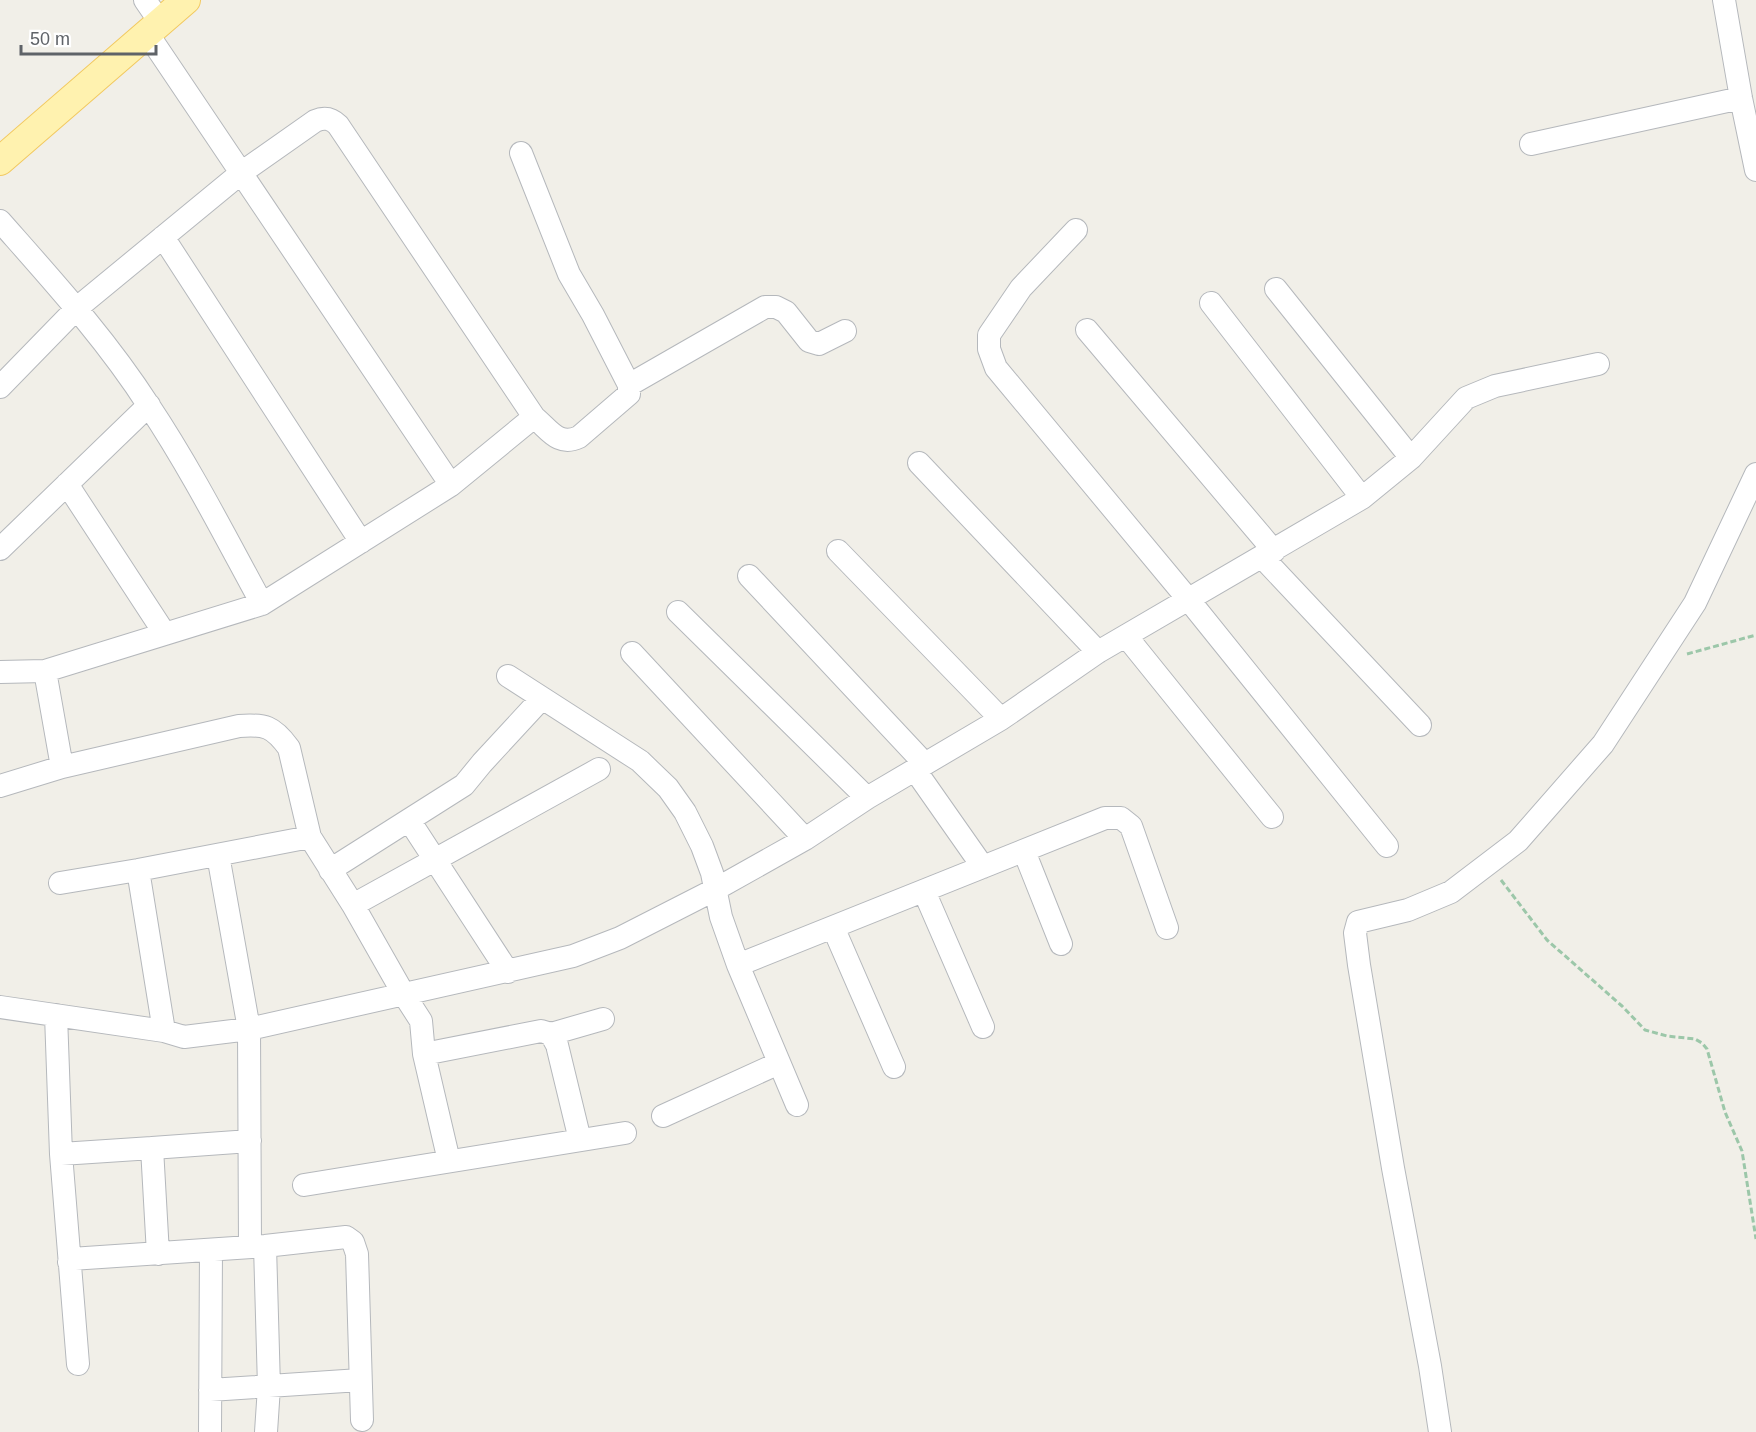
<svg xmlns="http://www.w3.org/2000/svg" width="1756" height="1432" font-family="Helvetica,sans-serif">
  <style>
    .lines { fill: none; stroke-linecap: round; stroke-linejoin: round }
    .minor-casing { stroke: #b5b8bc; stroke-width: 24 }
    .major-casing { stroke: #f2c960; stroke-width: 30 }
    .path { stroke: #9cc7a9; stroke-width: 3; stroke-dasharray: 6 3; stroke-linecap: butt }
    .minor { stroke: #fff; stroke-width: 22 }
    .major { stroke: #fff2af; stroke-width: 28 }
  </style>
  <rect width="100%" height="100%" fill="#f1efe8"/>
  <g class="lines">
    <!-- minor casing -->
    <g class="minor-casing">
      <path id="minor" d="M145 0 160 22
        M1724 0 1741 98 1756 170
        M147 33 451 485
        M1531 144 1741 98
        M0 221C52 280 106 339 149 406 191 469 226 538 262 604
        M1076 230 1021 288 989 335V349L996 368 1188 599 1387 846
        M163 237 361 542
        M1276 289 1411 458
        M1211 303 1362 498
        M1087 330 1274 551
        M629 385 765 307H776L786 312 809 341 819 344 845 331
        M0 387 77 308 241 173 315 121C324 117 331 118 338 125L534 417C549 429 558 447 579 437L629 394V385L593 315 569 274 521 153
        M919 463 1098 652
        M67 484 165 634
        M0 549 149 405
        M838 551 1001 719
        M1263 558 1420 725
        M749 576 925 764
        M678 612 867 798
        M1126 636 1272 817
        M632 653 805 839
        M45 671 62 767
        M0 672 45 671 262 604 451 485 534 417
        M508 676 640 761 668 788 685 812 702 846 712 873 721 917 738 965 797 1105
        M915 770 983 867
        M0 786 62 767 239 726C265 724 273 726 289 748L310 837 353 905 403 993 421 1021 424 1054 449 1161
        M409 820 508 972
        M1024 851 1061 944
        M218 855 249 1029 250 1247
        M138 870 164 1031
        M330 870 464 785 482 763 542 698
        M60 883 138 870 310 837
        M924 891 983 1027
        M353 905 599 769
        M833 927 894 1067
        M738 965 1105 818H1121L1131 826 1167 928
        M0 1007 164 1031 184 1037 249 1029 573 956 620 938 716 889 805 839 867 798 1001 719 1098 652 1362 498 1411 458 1466 398 1495 386 1598 364
        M56 1015 61 1154 152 1148
        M551 1034 557 1045 580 1140
        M424 1054 541 1031 551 1034 603 1019
        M663 1116 779 1063
        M61 1154 78 1364
        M304 1185 625 1133
        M265 1246 269 1387 266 1432
        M158 1254 152 1148 250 1141
        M69 1262 71 1259 265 1246 346 1237 353 1242 357 1254 362 1420
        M210 1390 360 1380
        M210 1432 211 1250
        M1440 1432 1430 1366 1393 1168 1359 965 1355 933 1358 922 1408 910 1451 892 1518 841 1603 744 1665 649 1695 603 1756 474"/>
    </g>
    <!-- major casing -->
    <g class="major-casing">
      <path id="major" d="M0 161 186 0"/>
    </g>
    <!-- path -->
    <path class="path" d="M1687 654 1756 635
      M1501 880 1547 940 1622 1006 1645 1030 1667 1036 1695 1039 1702 1043 1707 1049 1725 1112 1742 1151 1756 1239"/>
    <!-- minor -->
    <use href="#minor" class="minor"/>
    <!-- major -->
    <use href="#major" class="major"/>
  </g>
  <!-- scale -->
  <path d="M21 45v9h135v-9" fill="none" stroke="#5f6368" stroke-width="3"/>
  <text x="30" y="45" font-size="18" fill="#5f6368" stroke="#ffffff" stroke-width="4.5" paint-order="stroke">50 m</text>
</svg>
